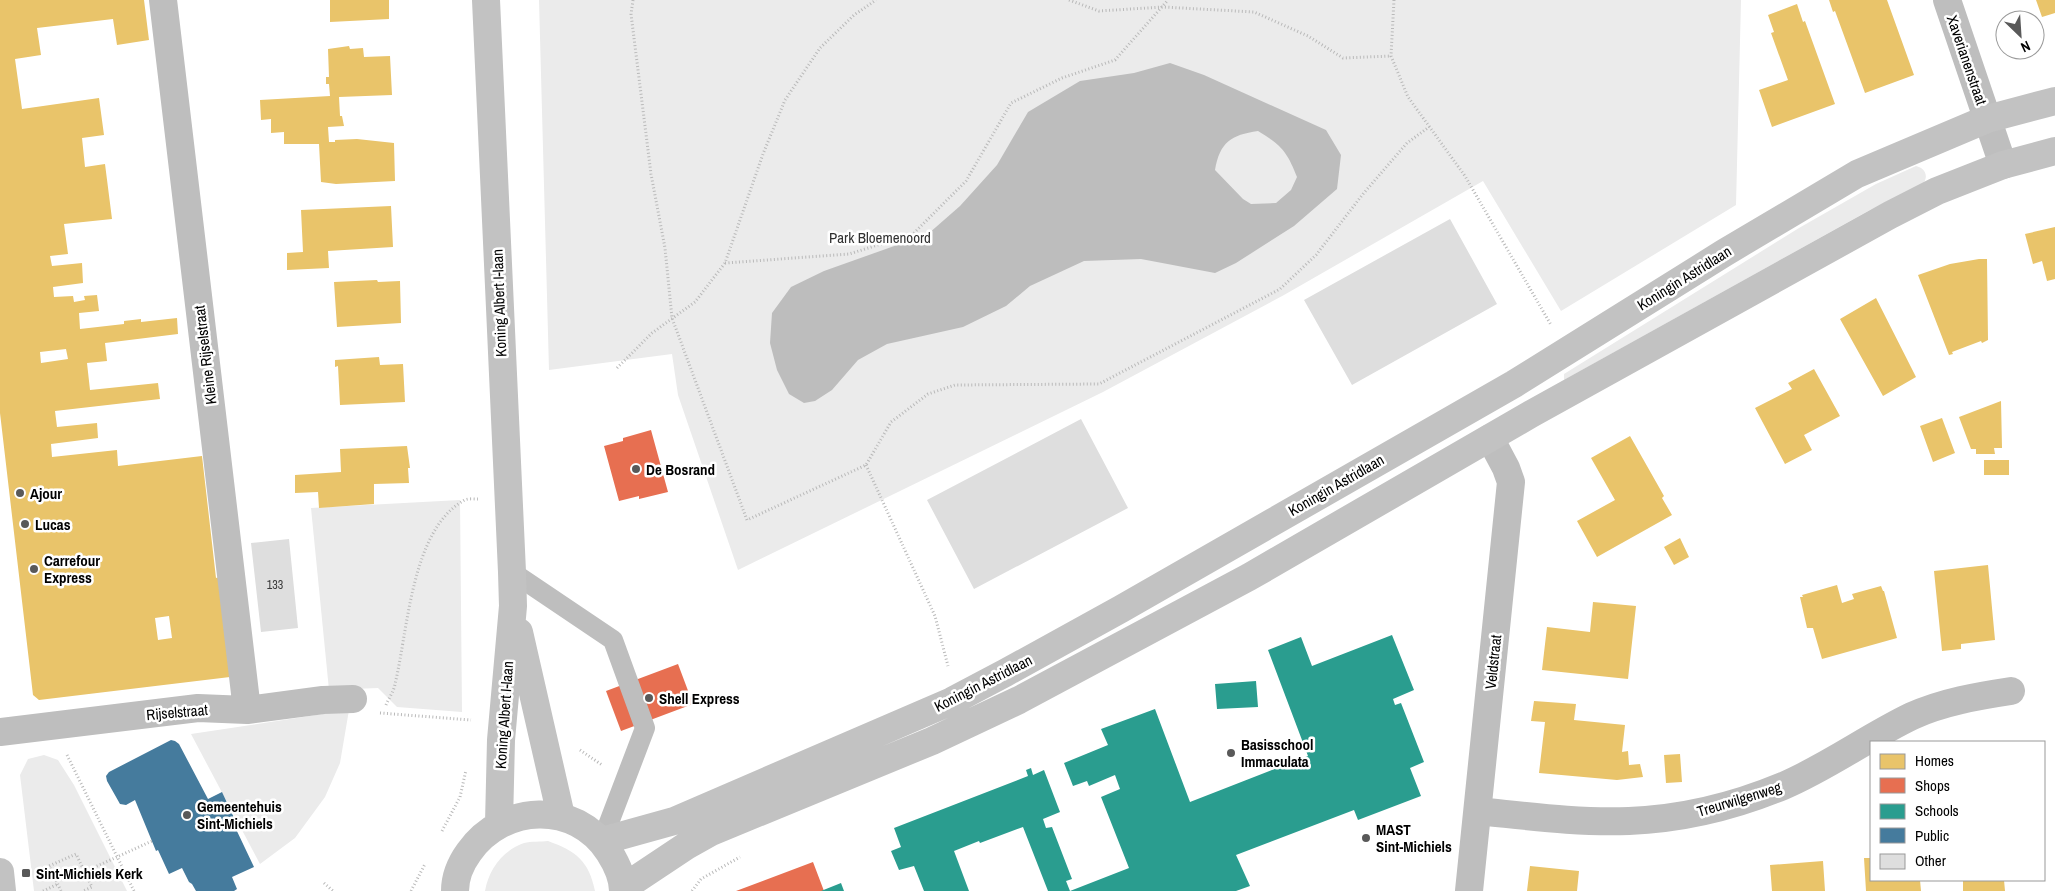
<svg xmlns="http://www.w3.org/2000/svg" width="2055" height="891" font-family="'Archivo Narrow',sans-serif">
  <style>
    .green { fill: #ebebeb }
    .water { fill: #bdbdbd; fill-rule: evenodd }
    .homes { fill: #e9c46a; fill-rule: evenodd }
    .shops { fill: #e76f51 }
    .schools { fill: #2a9d8f }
    .public { fill: #457b9d }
    .building { fill: #dedede }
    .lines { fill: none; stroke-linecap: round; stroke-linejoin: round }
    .path { stroke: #b9b9b9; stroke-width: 3; stroke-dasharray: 1 2.5; stroke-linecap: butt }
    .lane { stroke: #bebebe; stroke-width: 20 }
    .street { stroke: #bebebe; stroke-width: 28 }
    .secondary { stroke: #c2c2c2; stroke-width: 28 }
    .poi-dot { fill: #595959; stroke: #fff; stroke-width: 2 }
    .labels { text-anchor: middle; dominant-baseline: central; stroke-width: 5; stroke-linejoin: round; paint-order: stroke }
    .number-label { font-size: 12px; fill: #383838 }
    .street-label { font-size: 15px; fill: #000; stroke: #fff }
    .park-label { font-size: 15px; fill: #313131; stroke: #fff }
    .poi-label { font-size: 15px; font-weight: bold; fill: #000; stroke: #fff; text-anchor: start }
  </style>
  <rect width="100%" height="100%" fill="#fff"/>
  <!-- green -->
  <path class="green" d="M539 0H1741L1736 205 1561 311 1483 181 1284 295 1103 392 738 570 678 395 672 354 549 370Z
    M1916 166C1925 168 1929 176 1923 184L1868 211 1564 380V374L1799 228 1876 184Z
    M460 500 462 712 397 707 378 688 329 690 311 508Z
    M349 710 340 763 325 797 295 838 260 864 191 734Z
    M44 755 58 760 74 785 127 891H34L20 775 28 759Z
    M548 841C576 851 589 861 595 891H485C489 869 502 851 524 843 531 841 541 842 548 841Z"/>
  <!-- water -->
  <path class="water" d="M1170 63 1204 75 1326 130 1341 155 1337 189 1294 226 1236 263 1215 273 1141 259 1084 261 1030 286 1006 306 963 327 887 344 858 360 832 390 815 401 804 403 789 394 777 370 770 343 772 313 791 287 824 271 928 234 960 206 997 165 1028 112 1080 81 1134 73ZM1258 131C1281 145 1287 151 1297 177L1291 190 1276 203 1251 204 1243 199 1215 170C1220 142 1231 135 1258 131Z"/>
  <!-- homes -->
  <path class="homes" d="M0 0H144L149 40 117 45 113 19 37 28 41 55 15 59 22 109 99 98 104 135 82 138 85 167 105 164 112 219 64 224 68 254 50 256 52 266 82 263 83 283 53 287 54 297 73 296 74 302 85 300 84 296 97 295 99 311 79 313 80 329 124 324V321L141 319V322L177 318 178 334 105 343 107 361 87 363 90 390 158 383 160 399 55 411 57 427 97 423 98 438 51 444 52 457 117 450 118 466 202 456 216 578 219 577 230 677 39 700 33 695 0 413ZM66 349 68 359 41 363 40 352ZM169 616 172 638 158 640 155 618Z
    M330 0H389V19L330 22Z
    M1829 0H1887L1914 75 1865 93 1835 11 1833 12Z
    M2036 0H2055V13L2042 17Z
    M1797 4 1803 22 1805 21 1835 104 1772 127 1759 90 1788 80 1771 33 1774 32 1768 15Z
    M349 46 350 49 363 48 364 57 390 56 392 95 339 97 340 116H342L344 126 328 127 329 142H335V140L357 139 394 143 395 181 336 184 321 182 319 144H284V132L271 133V119L261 120 260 100 330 96 329 84H326V77H329L328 49Z
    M391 206 393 247 328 251 329 268 287 270V253L303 252 301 210Z
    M2055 227V279L2047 281 2042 261 2033 264 2025 234Z
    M1979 259H1987L1988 340 1982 343 1981 341 1952 352 1953 354 1949 355 1918 275 1950 264Z
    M377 280 378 282 400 281 401 323 337 327 334 282Z
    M1876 298 1916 377 1883 396 1840 319Z
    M379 357 380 365 403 364 405 402 340 405 338 366 335 367V360Z
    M1814 369 1840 416 1804 435 1812 450 1785 464 1755 408 1792 389 1788 383Z
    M2001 401 2002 448H1994L1995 454H1976V449H1971L1959 417Z
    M1942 418 1955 453 1933 462 1920 426Z
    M1630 436 1664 496 1662 498 1672 515 1597 557 1577 521 1615 500 1591 458Z
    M407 446 410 468H408L409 483 374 484V504L319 508 318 492 295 493V475L341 472 340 449Z
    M1984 460H2009V475H1984Z
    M1680 538 1689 557 1674 565 1664 547Z
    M1988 565 1995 640 1961 644V649L1942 651 1934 571Z
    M1837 585 1842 603 1854 599 1852 594 1881 586 1883 591H1884L1897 638 1822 659 1813 628H1807L1800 597H1803L1802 595Z
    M1593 602 1636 606 1628 679 1542 670 1547 627 1590 632Z
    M1534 701 1576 704 1574 720 1625 725 1622 752 1628 751 1629 765 1640 764 1643 777 1617 780 1539 773 1545 722 1531 721Z
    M1680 754 1682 782 1666 783 1664 755Z
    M1864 858H1871V880H1920L1921 891H1866Z
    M1823 861 1825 891H1772L1770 865Z
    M1530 866 1579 871 1577 891H1527Z
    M1963 880H2004L2005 891H1963Z"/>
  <!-- shops -->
  <path class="shops" d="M651 430 668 492 639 499V496L619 501 604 446 623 441V438Z
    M678 664 693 704 621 731 606 691Z
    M813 862 824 891H736Z"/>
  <!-- schools -->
  <path class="schools" d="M1392 635 1414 690 1393 699 1395 705 1401 703 1424 762 1410 768 1421 796 1358 820 1354 810 1236 855 1250 886 1236 891H1048L1023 827 980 843 979 841 954 851 969 891H924L914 866 899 870 891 851 901 847 894 828 1028 776 1026 770 1031 768 1033 775 1044 770 1060 812 1043 819 1046 828 1052 827 1072 879 1066 881 1070 891 1129 868 1101 797 1120 789 1115 775 1089 786 1087 781 1073 786 1064 763 1108 745 1101 729 1155 709 1190 802 1308 756 1268 650 1301 637 1312 666Z
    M1256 681 1258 707 1217 709 1215 684Z
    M841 883 844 891H821Z"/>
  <!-- public -->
  <path class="public" d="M171 740 175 741 179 744 208 799 222 792 238 826 235 827 254 867 232 877 237 889 234 891H196L192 884 189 882 182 868 169 874 158 850 156 851 135 800 126 805 120 804 107 781 106 776 109 772Z"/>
  <!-- building -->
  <path class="building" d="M1450 219 1497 304 1352 385 1304 300Z
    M1081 419 1128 508 974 589 927 500Z
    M289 539 298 628 261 632 251 543Z"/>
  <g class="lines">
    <!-- path -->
    <path class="path" d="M633 0 631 14 651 174 665 248 672 318 747 520 866 465 891 422 928 394 955 385 1099 384 1280 289 1316 255 1363 194 1407 143 1429 127
      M1069 0 1099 11 1163 7 1254 12 1308 36 1343 58 1391 56
      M1394 0 1391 56 1408 97 1465 176 1551 325
      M725 263 849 254 913 234 966 181 1011 103 1062 78 1115 60 1168 0
      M617 368 652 333 695 302 725 263 763 154 785 100 820 48 854 15 876 0
      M866 465 935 616 948 666
      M386 705C389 698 394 691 395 684 408 631 411 531 463 501 467 498 473 499 478 499
      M380 713 471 720
      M580 750 602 765
      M67 755 134 891
      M442 831 460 797 466 770
      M84 872 152 841
      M324 883 333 891
      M43 891 58 884
      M61 891 49 866 76 854 92 887 83 891
      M411 891 425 864
      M692 891 701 879 740 857"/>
    <!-- lane -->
    <path class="lane" d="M512 572 613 640 645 728 602 841"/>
    <!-- street -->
    <path class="street" d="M163 0 247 710
      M1947 0 2003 165
      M0 732 198 708 247 710 323 700 353 699
      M1478 811C1528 816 1578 823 1629 821 1681 819 1735 806 1783 786 1828 767 1868 737 1912 716 1943 702 1978 696 2011 691
      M1469 891 1511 482 1506 468 1490 438"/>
    <!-- secondary -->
    <path class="secondary" d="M486 0 512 572 513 606 501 740 499 823
      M519 632 561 816
      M602 841 674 821 952 701 1005 673 1121 609 1514 384 1724 253 1857 174 1987 119 2055 101
      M0 872 2 891
      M623 888 686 846 711 832 932 741 1019 700 1249 577 1531 414 1890 215 1937 191 2003 165 2055 151
      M455 891C455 877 461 863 469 852 503 804 575 800 609 852 616 863 623 877 623 891"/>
  </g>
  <!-- markers -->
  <g class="poi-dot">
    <circle cx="636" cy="469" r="5"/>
    <circle cx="20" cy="493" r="5"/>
    <circle cx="25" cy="524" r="5"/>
    <circle cx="34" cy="569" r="5"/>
    <circle cx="649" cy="698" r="5"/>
    <circle cx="1231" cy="753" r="5"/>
    <circle cx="187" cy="815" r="5"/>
    <circle cx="1366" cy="838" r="5"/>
    <rect x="21" y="868" width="10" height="10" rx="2.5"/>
  </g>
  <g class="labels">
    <!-- number labels -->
    <g class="number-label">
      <text x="275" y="585">133</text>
    </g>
    <!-- street labels -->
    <g class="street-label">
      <text transform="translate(1967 60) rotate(71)">Xaverianenstraat</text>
      <text transform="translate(1684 278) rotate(-32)">Koningin Astridlaan</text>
      <text transform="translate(499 303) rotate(-92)">Koning Albert I-laan</text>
      <text transform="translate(205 355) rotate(-97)">Kleine Rijselstraat</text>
      <text transform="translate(1336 485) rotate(-30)">Koningin Astridlaan</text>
      <text transform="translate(1493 662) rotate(-84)">Veldstraat</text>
      <text transform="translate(983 683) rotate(-27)">Koningin Astridlaan</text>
      <text transform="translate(177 712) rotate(-5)">Rijselstraat</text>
      <text transform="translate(504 715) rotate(-86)">Koning Albert I-laan</text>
      <text transform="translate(1739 799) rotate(-17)">Treurwilgenweg</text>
    </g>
    <!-- park labels -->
    <g class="park-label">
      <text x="880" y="237">Park Bloemenoord</text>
    </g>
    <!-- poi labels -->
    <g class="poi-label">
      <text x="646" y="469">De Bosrand</text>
      <text x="30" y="493">Ajour</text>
      <text x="35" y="524">Lucas</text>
      <text x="44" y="560">Carrefour<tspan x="44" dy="17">Express</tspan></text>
      <text x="659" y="698">Shell Express</text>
      <text x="1241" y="744">Basisschool<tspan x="1241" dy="17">Immaculata</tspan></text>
      <text x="197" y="806">Gemeentehuis<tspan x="197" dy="17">Sint-Michiels</tspan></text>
      <text x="1376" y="829">MAST<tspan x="1376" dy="17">Sint-Michiels</tspan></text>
      <text x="36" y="873">Sint-Michiels Kerk</text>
    </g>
  </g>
  <!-- legend -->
  <rect x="1870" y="741" width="175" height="140" fill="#ffffff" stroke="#999999"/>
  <rect x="1880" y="754" width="25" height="15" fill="#e9c46a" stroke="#999999"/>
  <text x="1915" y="766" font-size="15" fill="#000000">Homes</text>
  <rect x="1880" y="778" width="25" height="15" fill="#e76f51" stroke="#999999"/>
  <text x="1915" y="791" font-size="15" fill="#000000">Shops</text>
  <rect x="1880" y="804" width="25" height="15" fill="#2a9d8f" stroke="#999999"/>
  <text x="1915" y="816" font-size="15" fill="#000000">Schools</text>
  <rect x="1880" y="828" width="25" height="15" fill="#457b9d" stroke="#999999"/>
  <text x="1915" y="841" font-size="15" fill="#000000">Public</text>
  <rect x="1880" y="854" width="25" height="15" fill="#dedede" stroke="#999999"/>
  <text x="1915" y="866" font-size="15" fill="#000000">Other</text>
  <!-- north arrow -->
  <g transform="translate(2020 35) rotate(155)"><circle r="24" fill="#ffffff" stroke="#999999"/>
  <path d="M0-4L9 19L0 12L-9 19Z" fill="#595959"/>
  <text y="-8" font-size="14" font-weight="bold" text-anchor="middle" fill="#000000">N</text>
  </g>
</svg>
